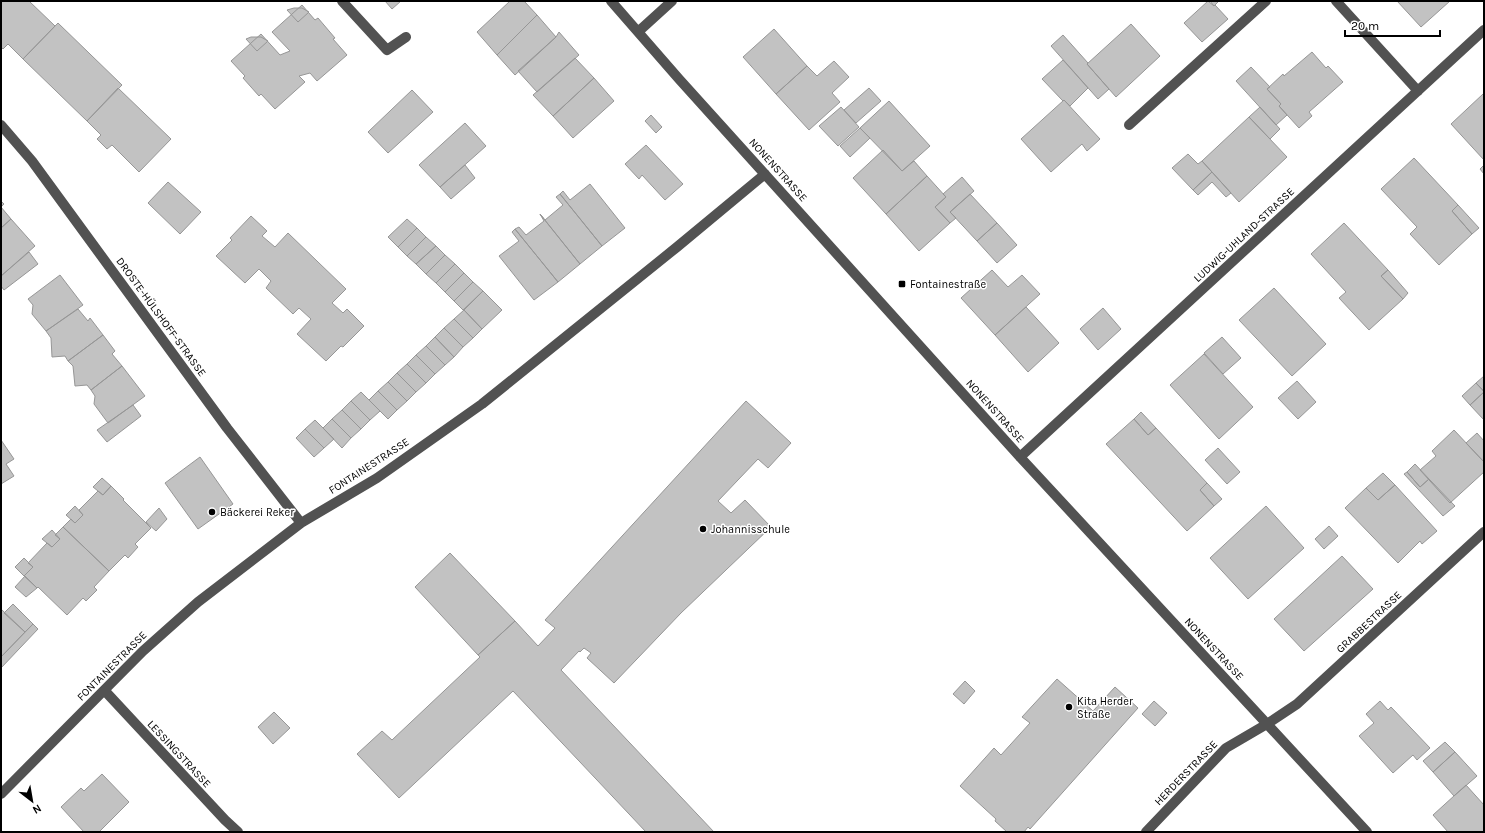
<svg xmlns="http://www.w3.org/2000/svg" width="1485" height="833" font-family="Karla,sans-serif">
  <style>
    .building { fill: #c2c2c2; stroke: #969696 }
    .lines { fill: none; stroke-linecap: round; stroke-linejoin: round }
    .minor { stroke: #525252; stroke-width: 10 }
    .poi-dot { fill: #000; stroke: #fff; stroke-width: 1.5 }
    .labels { text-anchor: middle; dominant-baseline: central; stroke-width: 3; stroke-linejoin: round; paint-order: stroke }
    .street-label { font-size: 11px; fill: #000; stroke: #fff }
    .poi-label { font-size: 11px; fill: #000; stroke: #fff; text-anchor: start }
  </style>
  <rect width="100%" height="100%" fill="#fff"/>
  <!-- building -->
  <path class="building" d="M1 1H29L55 26 23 59 8 44 3 49 1 47Z
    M385 1H401L392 9Z
    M510 1H524L537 15 497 55 477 32Z
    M1208 1 1214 6 1215 5 1228 19 1202 42 1184 23Z
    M1210 1H1219L1214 6Z
    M1397 1H1450L1421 27Z
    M302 5 315 20 318 18 335 38 333 39 347 55 317 81 310 73 299 76 305 82 275 109 261 94 259 96 243 78 245 76 231 61 261 34 280 55 290 51 272 32Z
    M294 8H302L309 12 298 22 287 10Z
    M537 15 556 37 515 75 497 55Z
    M58 23 122 85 87 121 23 59Z
    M1131 24 1160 56 1116 97 1087 64Z
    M774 29 807 66 776 94 743 57Z
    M559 32 579 55 537 92 518 71 556 37Z
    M1063 35 1088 63 1087 64 1109 89 1098 99 1051 46Z
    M251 37H261L268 41 257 51 246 39Z
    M1312 52 1326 68 1328 66 1343 82 1309 112 1312 116 1299 128 1279 106 1281 104 1267 89 1283 74 1284 76Z
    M575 58 594 78 553 116 533 95Z
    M1063 60 1088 88 1070 106 1064 100 1063 101 1042 79Z
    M834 61 849 77 832 93 840 102 809 130 776 94 807 66 817 76Z
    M1251 67 1270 87 1267 89 1281 104 1279 106 1287 115 1276 125 1236 81Z
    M594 78 614 101 573 138 553 116Z
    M118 88 171 139 139 172 112 145 107 149 97 139 101 135 87 121Z
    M869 88 881 101 856 123 844 110Z
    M412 90 433 112 388 153 368 132Z
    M1483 94 1484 95V160L1451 124Z
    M1064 100 1100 139 1087 151 1082 144 1051 172 1021 139Z
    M889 101 930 146 902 171 860 128Z
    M841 107 859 127 838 146 819 126Z
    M1260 107 1280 129 1270 139 1249 117Z
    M651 115 662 127 656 133 645 121Z
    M1249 117 1287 157 1239 202 1202 161Z
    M465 123 486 146 440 187 419 165Z
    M860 128 870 138 850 157 840 146Z
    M646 145 683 184 665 200 642 175 639 179 625 164Z
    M883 150 902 171 914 161 927 176 886 214 853 178Z
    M1188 154 1198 164 1202 161 1212 172 1193 190 1172 168Z
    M1414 158 1458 205 1452 211 1472 234 1439 265 1410 234 1417 227 1381 189Z
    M465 165 475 178 451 199 440 187Z
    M1484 165V174L1480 169Z
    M1212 172 1231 193 1226 197 1212 182 1198 195 1193 190Z
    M927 176 946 197 935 207 950 223 919 251 886 214Z
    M962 177 974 191 950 212 956 218 950 223 935 207 946 197 943 194Z
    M168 182 201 212 180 234 148 203Z
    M590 184 625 228 602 246 560 194 563 191 570 200Z
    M560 194 602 246 580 264 540 214 545 220 563 205 556 197Z
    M970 194 997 223 977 241 950 212Z
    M1 201 4 204 1 207 11 219 1 228Z
    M1458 205 1479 228 1472 234 1452 211Z
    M540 214 580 264 558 282 515 229 519 227 526 235 544 221Z
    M251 216 267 231 262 236 275 247 288 233 346 289 332 303 343 313 347 309 364 326 343 347 341 346 326 361 297 334 311 319 299 308 293 314 266 288 271 281 259 269 245 283 216 256 232 240 230 238Z
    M11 219 35 246 1 276V228Z
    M407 219 417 228 398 247 388 237Z
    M997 223 1017 245 997 263 977 241Z
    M1344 223 1388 270 1381 276 1403 299 1369 330 1339 298 1346 292 1311 254Z
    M417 228 426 237 407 256 398 247Z
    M515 229 558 282 534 300 499 256 519 241 512 232Z
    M426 237 436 246 416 264 407 256Z
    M436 246 445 255 426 274 416 264Z
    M29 252 38 264 4 290 1 286V276Z
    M445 255 455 264 436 283 426 274Z
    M455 264 464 273 445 292 436 283Z
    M992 270 1008 287 1022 275 1040 294 995 335 961 298Z
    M1388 270 1408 293 1403 299 1381 276Z
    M464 273 473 282 454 301 445 292Z
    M60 275 83 305 46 331 32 314 33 305 28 299Z
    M473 282 483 291 463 310 454 301Z
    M1274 288 1326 344 1292 376 1239 320Z
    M483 291 502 310 482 329 464 310Z
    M1026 307 1059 343 1028 372 995 335Z
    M1103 308 1121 329 1098 350 1080 329Z
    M78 309 88 321 90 318 103 335 68 361 65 356 52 357 51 338 46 331Z
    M464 310 482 329 473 338 454 319Z
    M454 319 473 338 463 347 444 328Z
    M444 328 463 347 454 357 435 337Z
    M103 335 115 351 112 354 122 366 91 390 87 385 75 386 73 366 68 361Z
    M435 337 454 357 445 365 426 346Z
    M1222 337 1241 358 1223 374 1204 353Z
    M426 346 445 365 435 374 416 355Z
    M1204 354 1253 407 1219 439 1170 385Z
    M416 355 435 374 426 383 407 364Z
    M407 364 426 383 416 392 397 373Z
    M122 366 145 396 108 423 94 404 95 396 91 390Z
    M397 373 416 392 407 401 388 382Z
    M1484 376V391L1476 383Z
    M1297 381 1316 402 1298 419 1278 398Z
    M388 382 407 401 397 410 378 391Z
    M1476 383 1484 392 1470 405 1462 396Z
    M378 391 397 410 388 419 369 400Z
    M361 392 380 411 370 420 351 401Z
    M1484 392V420L1470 405Z
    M351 401 370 420 361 429 342 410Z
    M746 401 791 443 768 468 758 459 718 501 731 513 745 500 771 527 681 613 614 683 587 658 591 653 584 648 580 652 579 651 561 670 714 832H646L513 691 399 798 357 754 382 731 392 740 480 657 478 655 515 621 538 646 555 628 545 620Z
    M133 405 141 416 107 442 97 430Z
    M342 410 361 429 351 438 332 419Z
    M1141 412 1156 428 1148 435 1134 419Z
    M332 419 351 438 342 448 323 428Z
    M1134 419 1148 435 1156 428 1207 483 1200 490 1214 506 1187 531 1106 444Z
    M315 420 334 439 324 448 305 429Z
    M305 429 324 448 314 457 296 438Z
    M1454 430 1484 462V472L1450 503 1420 470 1436 456 1432 451Z
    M1477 433 1484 441V462L1466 443Z
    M1 440 14 459 6 464 14 476 1 484Z
    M1218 448 1240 472 1227 484 1205 460Z
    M200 457 233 504 198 529 165 483Z
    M1415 464 1429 479 1420 487 1407 472Z
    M1407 472 1420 487 1429 479 1455 506 1443 516 1404 474Z
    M1383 473 1395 485 1378 500 1366 488Z
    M102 478 111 486 103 495 93 487Z
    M1207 483 1222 499 1214 506 1200 490Z
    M1395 485 1437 531 1422 544 1420 541 1398 563 1345 508 1366 488 1378 500Z
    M111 486 124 499 123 500 151 528 135 544 138 547 128 558 125 555 109 571 63 527 71 519 75 523 83 515 79 510 98 491 103 495Z
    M75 506 83 515 75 523 66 515Z
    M1266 506 1304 548 1248 599 1210 558Z
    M159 508 167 519 156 531 146 522Z
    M1329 526 1338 536 1324 549 1315 539Z
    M63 527 109 571 94 587 97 590 86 601 83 598 67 615 38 587 37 588 24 576 33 567 28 563 47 543 52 547 60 539 55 535Z
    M52 530 60 539 52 547 42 539Z
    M450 553 515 621 478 655 415 587Z
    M1342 556 1373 589 1304 651 1274 619Z
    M24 558 33 567 24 576 15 567Z
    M25 576 37 588 26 597 15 587Z
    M13 604 33 624 25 632 4 613Z
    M1 609 25 632 1 657Z
    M33 624 38 629 1 668V657Z
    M1057 679 1093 711 1115 687 1138 708 1030 829 1028 827 1024 832H1007L995 821 996 819 960 786 994 748 1001 755 1030 723 1022 717Z
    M965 681 975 691 964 704 953 694Z
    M1154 701 1167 713 1155 726 1142 714Z
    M1380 701 1388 710 1391 707 1430 748 1417 760 1413 755 1393 773 1359 736 1374 723 1366 714Z
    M274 712 290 728 273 744 258 727Z
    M1445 742 1455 752 1433 772 1423 761Z
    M1455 752 1477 776 1454 796 1433 772Z
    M102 774 129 802 99 832H84L61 807 81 788 84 791Z
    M1466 785 1484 805V832H1448L1433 815Z"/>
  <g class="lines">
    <!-- minor -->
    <path class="minor" d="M342 1 387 50 406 37
      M611 1 679 79 1020 457 1367 832
      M1336 1 1418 91
      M639 31 672 1
      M1 125 32 161 227 428 301 523
      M1129 125 1266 1
      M1020 457 1484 30
      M105 691 225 820 238 832
      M1 794 143 651 198 602 301 523 377 478 482 404 677 247 765 174
      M1146 832 1226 748 1267 724 1297 704 1484 532"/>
  </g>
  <!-- markers -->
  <g class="poi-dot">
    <rect x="898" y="280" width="8" height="8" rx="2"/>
    <circle cx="212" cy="512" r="4"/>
    <circle cx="703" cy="529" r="4"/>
    <circle cx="1069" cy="707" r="4"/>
  </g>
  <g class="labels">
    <!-- street labels -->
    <g class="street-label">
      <text transform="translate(778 170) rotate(48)">NONENSTRASSE</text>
      <text transform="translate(1244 235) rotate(-43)">LUDWIG-UHLAND-STRASSE</text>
      <text transform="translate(161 317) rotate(54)">DROSTE-HÜLSHOFF-STRASSE</text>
      <text transform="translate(995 411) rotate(48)">NONENSTRASSE</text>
      <text transform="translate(369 466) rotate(-33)">FONTAINESTRASSE</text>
      <text transform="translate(1369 622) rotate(-43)">GRABBESTRASSE</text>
      <text transform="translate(1214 649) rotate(47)">NONENSTRASSE</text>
      <text transform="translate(112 666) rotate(-45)">FONTAINESTRASSE</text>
      <text transform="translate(179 754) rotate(47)">LESSINGSTRASSE</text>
      <text transform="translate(1186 773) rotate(-46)">HERDERSTRASSE</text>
    </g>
    <!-- poi labels -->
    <g class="poi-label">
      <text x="910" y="284">Fontainestraße</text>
      <text x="220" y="512">Bäckerei Reker</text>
      <text x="711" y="529">Johannisschule</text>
      <text x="1077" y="701">Kita Herder<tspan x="1077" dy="13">Straße</tspan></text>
    </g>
  </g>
  <!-- border -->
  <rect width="1485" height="833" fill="none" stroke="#000000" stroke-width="4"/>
  <!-- north arrow -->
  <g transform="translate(32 801) rotate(149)" stroke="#ffffff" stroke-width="3" paint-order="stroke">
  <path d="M0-3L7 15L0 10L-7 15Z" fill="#000000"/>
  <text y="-6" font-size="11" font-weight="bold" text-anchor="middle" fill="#000000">N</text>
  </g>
  <!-- scale -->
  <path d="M1345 30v6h95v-6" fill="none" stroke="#000000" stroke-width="2"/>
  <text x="1351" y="30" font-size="12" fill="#000000" stroke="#ffffff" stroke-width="3" paint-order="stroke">20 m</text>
</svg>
